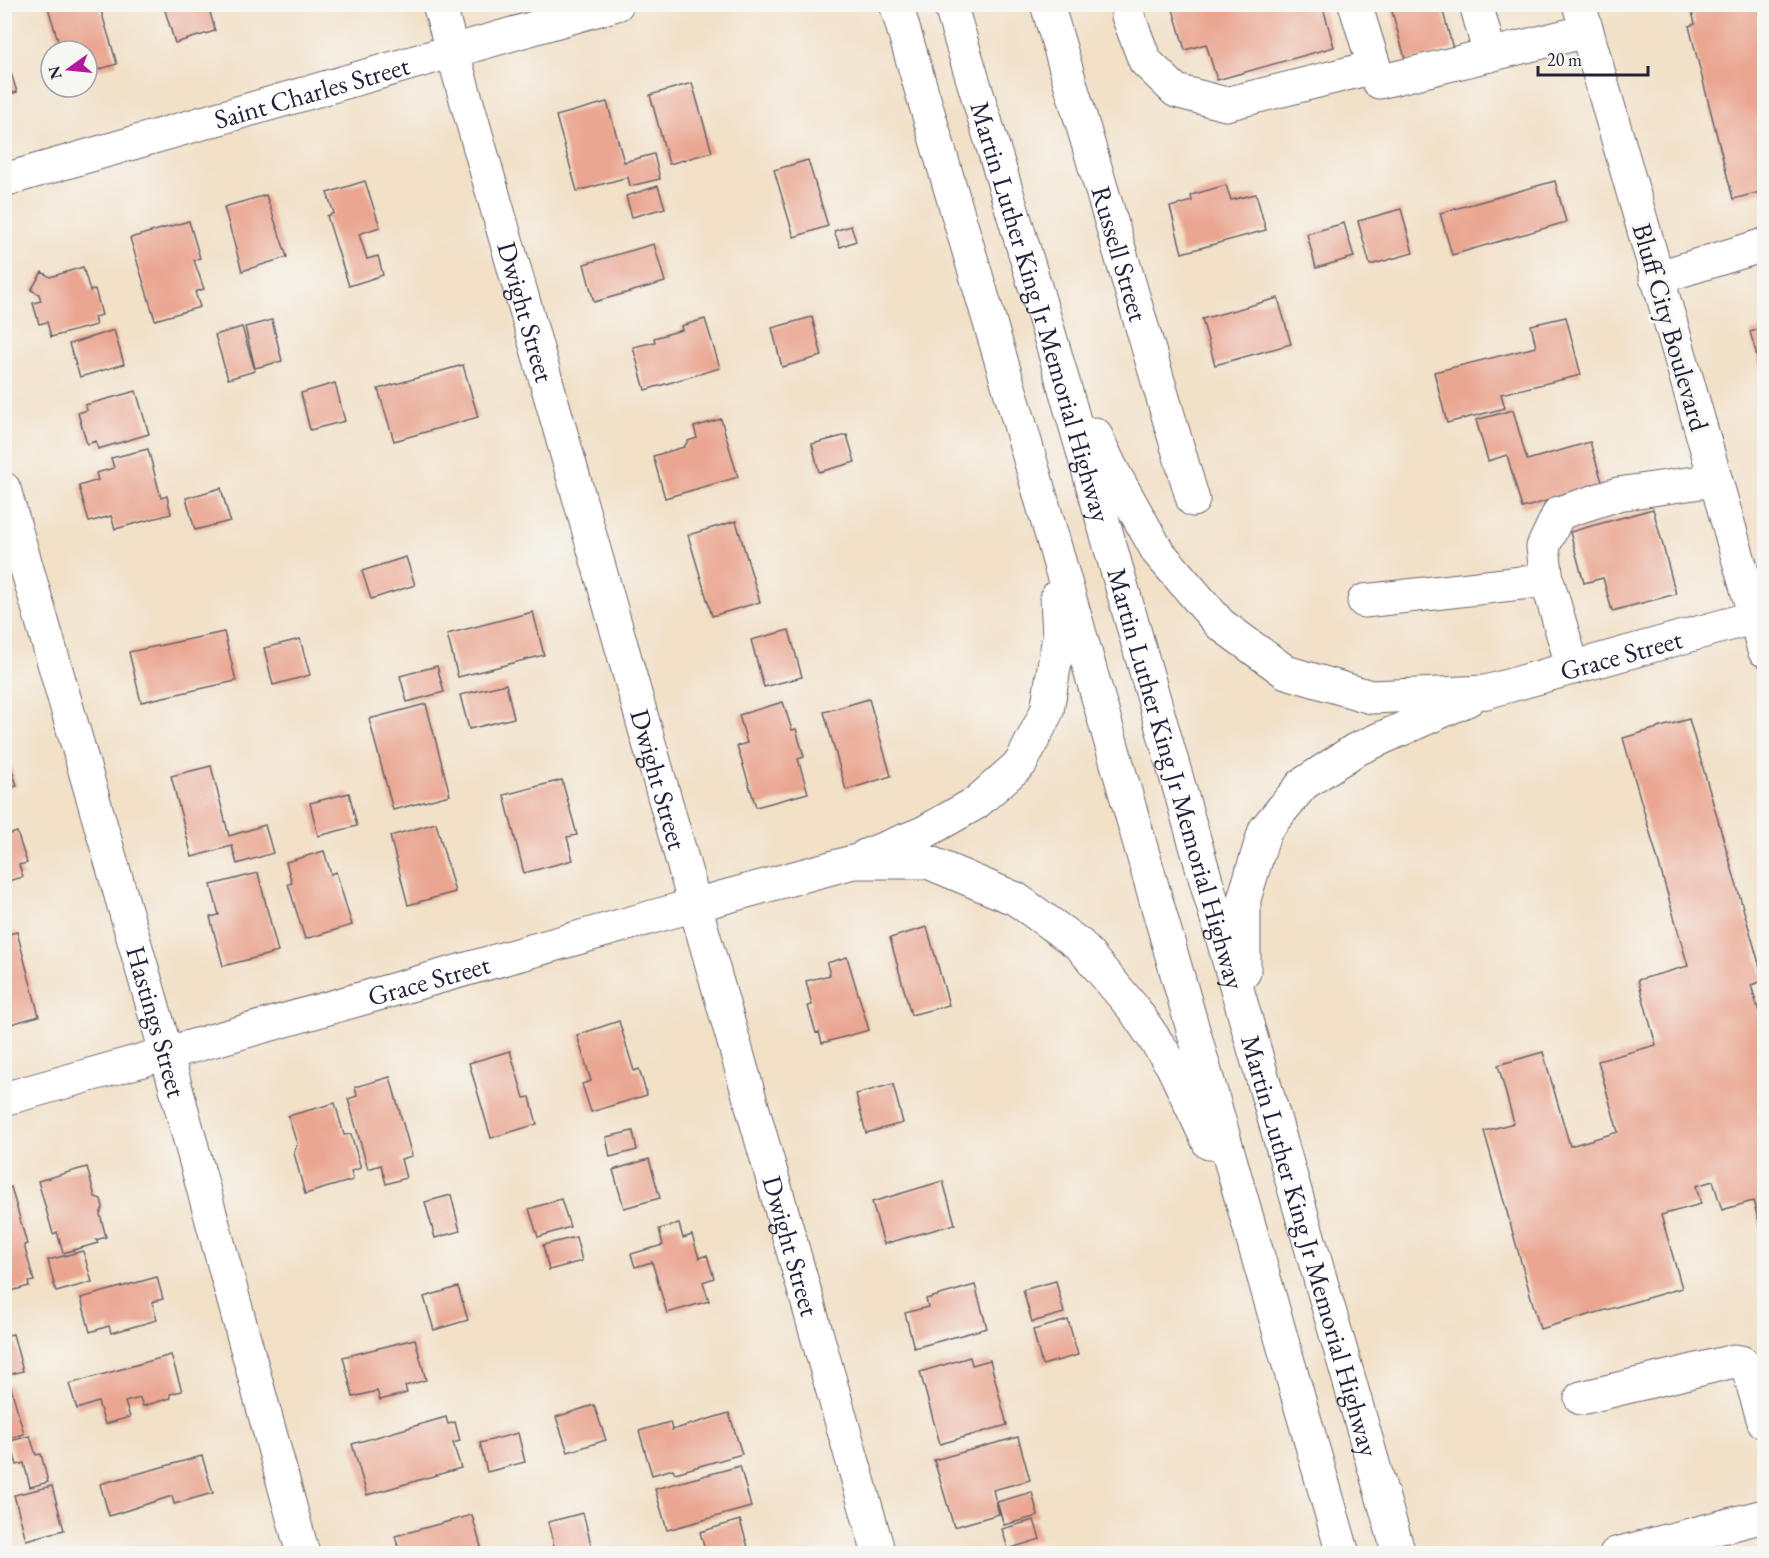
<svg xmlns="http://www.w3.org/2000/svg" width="1769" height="1558" font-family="'EB Garamond',serif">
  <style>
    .building { fill: #eaa691 }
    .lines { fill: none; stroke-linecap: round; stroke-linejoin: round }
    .minor-casing { stroke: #6b646c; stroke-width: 35 }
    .major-casing { stroke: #6b646c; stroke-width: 35 }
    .highway-casing { stroke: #6b646c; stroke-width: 35 }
    .minor { stroke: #fff; stroke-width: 33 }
    .major { stroke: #fff; stroke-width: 33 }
    .highway { stroke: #fff; stroke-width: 33 }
    .labels { text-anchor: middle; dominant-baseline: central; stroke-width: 6; stroke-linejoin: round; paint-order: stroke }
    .street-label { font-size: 27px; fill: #22223b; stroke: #f6f6f2 }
  </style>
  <rect width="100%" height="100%" fill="#f6f6f2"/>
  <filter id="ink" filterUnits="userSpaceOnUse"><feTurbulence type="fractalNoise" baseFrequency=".0167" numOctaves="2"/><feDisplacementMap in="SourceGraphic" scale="12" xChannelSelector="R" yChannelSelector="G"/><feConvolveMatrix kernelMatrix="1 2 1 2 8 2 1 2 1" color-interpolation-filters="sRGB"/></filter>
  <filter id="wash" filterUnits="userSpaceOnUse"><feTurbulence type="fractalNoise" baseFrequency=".008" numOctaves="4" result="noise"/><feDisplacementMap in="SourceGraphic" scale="24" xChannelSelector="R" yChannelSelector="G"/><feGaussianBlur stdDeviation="1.35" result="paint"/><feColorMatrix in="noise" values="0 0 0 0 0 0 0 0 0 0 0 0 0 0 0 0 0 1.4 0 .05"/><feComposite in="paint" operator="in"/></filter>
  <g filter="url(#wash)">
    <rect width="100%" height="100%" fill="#f2e0c7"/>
    <g id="blocks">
      <!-- building -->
      <path class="building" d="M47 4H99L117 64 87 73V51H61Z
        M163 4H208L215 31 175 43Z
        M1178 4H1322L1334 47 1217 80 1206 44 1185 50 1172 6Z
        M1390 4H1441L1453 49 1406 62Z
        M1690 4H1757L1764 33V191L1733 199 1689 26 1695 24Z
        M4 51 17 92 4 96Z
        M692 83 712 152 669 164 650 95Z
        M607 102 624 162 654 154 660 179 630 186 628 177 577 191 556 116Z
        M808 160 828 226 794 237 774 170Z
        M365 181 380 227 359 234 367 259 378 256 383 275 349 286 327 216 334 213 327 193Z
        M1555 181 1566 222 1452 255 1440 213Z
        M1226 185 1231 200 1256 194 1266 230 1182 253 1170 207 1192 201 1191 195Z
        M658 186 665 208 632 217 626 196Z
        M266 195 287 257 242 271 224 207Z
        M1401 209 1413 253 1370 265 1358 221Z
        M189 221 200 258 194 260 204 289 195 292 200 307 155 320 130 238Z
        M1344 223 1354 257 1316 268 1307 234Z
        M851 226 856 241 840 247 834 231Z
        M654 244 665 282 594 302 584 264Z
        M83 267 90 291 95 289 102 315 94 317 96 325 51 337 47 322 39 324 33 303 41 301 39 294 31 290 42 272 50 277Z
        M1278 298 1291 344 1215 365 1202 319Z
        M812 317 822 356 782 367 772 328Z
        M1566 317 1581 375 1501 394 1505 408 1447 423 1434 372 1536 347 1531 325Z
        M705 319 720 368 645 390 633 347 655 342 654 338 682 330 681 326Z
        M272 320 282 361 255 368 245 327Z
        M242 327 255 371 228 379 215 335Z
        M1764 328V380L1750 332Z
        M114 330 124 364 80 377 69 344Z
        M463 365 478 417 394 441 378 389Z
        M335 383 345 421 310 430 301 393Z
        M136 391 149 434 98 449 96 441 87 444 78 413 87 410 85 405Z
        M1513 410 1527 460 1590 442 1603 485 1522 508 1507 455 1488 461 1476 420Z
        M721 419 738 477 665 498 653 456 684 447 688 441 697 438 694 427Z
        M847 435 855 462 819 472 812 444Z
        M148 449 161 498 167 496 171 514 115 529 111 516 89 522 79 486 98 480 96 473 114 468 111 458Z
        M221 488 230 521 195 530 186 498Z
        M1653 509 1676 594 1612 611 1603 578 1584 583 1570 532Z
        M736 521 760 602 712 616 688 535Z
        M406 557 415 585 371 599 362 571Z
        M533 612 544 655 458 677 447 634Z
        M789 630 802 677 764 687 751 640Z
        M224 632 236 681 141 702 129 652Z
        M300 639 310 675 273 685 264 648Z
        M437 666 444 692 407 702 400 676Z
        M506 684 514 718 469 729 460 695Z
        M869 699 891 776 846 790 824 712Z
        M783 702 792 730 796 729 804 757 798 759 808 793 756 807 737 746 747 743 739 715Z
        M426 704 450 795 393 810 369 719Z
        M1689 719 1764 981 1751 985 1760 1015 1764 1014V1238L1753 1201 1722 1210 1713 1181 1696 1186 1701 1204 1661 1215 1682 1288 1540 1329 1484 1131 1514 1123 1498 1065 1543 1052 1570 1146 1618 1132 1598 1061 1656 1045 1638 980 1688 966 1623 738Z
        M4 744 17 786 4 789Z
        M211 766 229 836 265 825 273 853 237 864 232 846 192 857 171 776Z
        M562 780 577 835 567 837 573 860 524 873 504 795Z
        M349 793 357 826 318 836 310 803Z
        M436 823 455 892 408 905 390 836Z
        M17 832 27 863 19 865 23 877 4 882V836Z
        M324 851 331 874 336 872 352 925 305 939 288 884 292 883 286 862Z
        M258 873 278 952 223 966 210 917 219 915 211 885Z
        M927 927 949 1005 911 1015 890 938Z
        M17 932 39 1016 4 1026V935Z
        M847 957 869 1030 822 1043 819 1032 816 1033 808 1006 812 1005 806 981 830 975 827 963Z
        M619 1021 634 1071 639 1069 647 1095 591 1112 582 1084 591 1081 577 1035Z
        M510 1051 524 1098 530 1097 537 1124 491 1138 469 1063Z
        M390 1077 412 1156 401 1159 406 1178 386 1184 381 1165 368 1169 348 1099 357 1096 355 1087Z
        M893 1084 903 1123 866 1133 856 1094Z
        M335 1103 344 1135 351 1134 361 1168 351 1171 353 1180 305 1194 294 1153 297 1144 288 1116Z
        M633 1131 637 1150 610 1157 606 1137Z
        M649 1159 660 1198 624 1208 613 1170Z
        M87 1167 95 1197 101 1199 103 1207 100 1214 106 1237 96 1240 98 1243 63 1253 57 1232 53 1234 38 1181Z
        M943 1181 955 1224 884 1244 872 1202Z
        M11 1187 27 1244 24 1245 34 1281 28 1282 29 1286 4 1293V1189Z
        M451 1195 460 1231 435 1238 425 1202Z
        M561 1199 570 1227 538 1237 529 1209Z
        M679 1224 683 1238 692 1235 699 1258 707 1255 714 1278 703 1282 709 1301 667 1313 652 1262 635 1267 631 1254 663 1245 659 1229Z
        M576 1237 582 1261 549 1270 543 1245Z
        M83 1251 92 1282 56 1292 48 1260Z
        M157 1277 163 1299 152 1302 157 1320 111 1333 109 1326 90 1332 81 1298Z
        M1056 1281 1064 1313 1032 1322 1023 1290Z
        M975 1285 987 1328 914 1348 905 1313 928 1307 926 1299Z
        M458 1287 468 1320 434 1330 424 1297Z
        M1068 1320 1078 1355 1042 1365 1033 1330Z
        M13 1334 23 1371 4 1376V1336Z
        M415 1339 426 1380 405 1386 407 1393 380 1400 377 1391 353 1397 343 1357Z
        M171 1355 182 1391 170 1394 171 1398 143 1406 140 1398 125 1402 130 1417 105 1424 98 1402 77 1409 69 1384Z
        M970 1357 972 1365 990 1360 1007 1425 940 1444 920 1372Z
        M10 1384 24 1434 4 1440V1385Z
        M594 1405 606 1440 568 1452 556 1417Z
        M729 1413 742 1454 675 1473 673 1469 652 1475 639 1431 670 1422 672 1430Z
        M446 1417 448 1424 455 1422 460 1441 453 1443 461 1468 367 1495 352 1444Z
        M518 1433 525 1462 487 1472 480 1443Z
        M30 1436 36 1455 41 1454 48 1482 30 1487 24 1463 17 1465 10 1441Z
        M1018 1437 1030 1480 993 1490 999 1514 954 1527 934 1460Z
        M202 1456 213 1493 174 1504 172 1496 109 1516 100 1484Z
        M740 1466 751 1507 667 1530 655 1489Z
        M52 1486 64 1530 26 1540 14 1495Z
        M1032 1492 1038 1516 1004 1525 997 1502Z
        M583 1513 592 1548 556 1554 548 1522Z
        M472 1515 483 1554H400L395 1536Z
        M740 1520 750 1554H706L700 1532Z
        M1034 1520 1040 1539 1008 1549 1002 1529Z
        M5 1531 9 1546 4 1547V1532Z"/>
    </g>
  </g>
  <g filter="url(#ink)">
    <use href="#blocks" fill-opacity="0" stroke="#6b646c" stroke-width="1.5"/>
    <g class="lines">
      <!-- minor casing -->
      <g class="minor-casing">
        <g id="minor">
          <path id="s1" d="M1047 4 1193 500"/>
          <path d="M1128 4V16L1145 61 1176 91 1226 104 1374 67"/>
          <path d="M1355 4 1379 82 1587 31"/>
          <path d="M1476 4 1490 55"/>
          <path id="s2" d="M4 180 617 4"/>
          <path d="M1656 278 1764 245"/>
          <path id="s3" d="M4 489 166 1052 303 1554"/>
          <path d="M1547 580 1543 547 1559 513 1618 494 1715 480"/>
          <path d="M1364 601 1547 580 1573 668"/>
          <path d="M1755 617 1764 650"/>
          <path id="s4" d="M4 1099 695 905 879 1554"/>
          <path d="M1581 1398 1734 1361 1741 1362 1748 1368 1764 1422"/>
          <path d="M1616 1554 1764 1516"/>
        </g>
      </g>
      <!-- major casing -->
      <g class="major-casing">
        <g id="major">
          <path id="s5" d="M439 4 695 905 853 862"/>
          <path id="s6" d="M1486 692 1755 617 1579 4"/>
        </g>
      </g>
      <!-- highway casing -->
      <g class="highway-casing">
        <g id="highway">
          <path d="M896 4 1021 428 1343 1554"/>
          <path id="s7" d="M950 4 1049 333 1399 1554"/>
          <path d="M1095 434 1111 468 1158 552 1220 624 1286 672 1371 697 1486 692"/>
          <path d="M865 856 923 833 976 803 1021 763 1047 711 1059 636 1057 597"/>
          <path d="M853 862H928L1016 899 1080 945 1134 1009 1172 1065 1209 1143"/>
          <path d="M1244 972V899L1265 830 1303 784 1355 750 1469 699"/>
        </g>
      </g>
      <!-- minor -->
      <use href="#minor" class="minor"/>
      <!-- major -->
      <use href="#major" class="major"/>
      <!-- highway -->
      <use href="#highway" class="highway"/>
    </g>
  </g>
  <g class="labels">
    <!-- street labels -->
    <g class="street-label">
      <text stroke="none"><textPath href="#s2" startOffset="320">Saint Charles Street</textPath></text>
      <text stroke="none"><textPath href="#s1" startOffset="260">Russell Street</textPath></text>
      <text stroke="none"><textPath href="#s5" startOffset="320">Dwight Street</textPath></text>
      <text stroke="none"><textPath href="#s7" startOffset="321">Martin Luther King Jr Memorial Highway</textPath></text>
      <text transform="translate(1671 327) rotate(74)">Bluff City Boulevard</text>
      <text stroke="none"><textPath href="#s6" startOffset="140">Grace Street</textPath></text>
      <text stroke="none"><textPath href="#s7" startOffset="807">Martin Luther King Jr Memorial Highway</textPath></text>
      <text stroke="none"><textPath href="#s5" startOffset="806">Dwight Street</textPath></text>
      <text stroke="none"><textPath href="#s4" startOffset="441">Grace Street</textPath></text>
      <text stroke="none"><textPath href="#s3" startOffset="554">Hastings Street</textPath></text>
      <text stroke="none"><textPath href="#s7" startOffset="1293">Martin Luther King Jr Memorial Highway</textPath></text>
      <text stroke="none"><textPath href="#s4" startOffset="1072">Dwight Street</textPath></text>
    </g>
  </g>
  <!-- margin -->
  <rect width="1769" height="1558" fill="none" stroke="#f6f6f2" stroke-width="24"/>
  <!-- north arrow -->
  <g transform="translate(69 69) rotate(255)"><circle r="28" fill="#f6f6f2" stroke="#a1a1a9" stroke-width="1.5"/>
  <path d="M0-4.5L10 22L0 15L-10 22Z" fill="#b5179e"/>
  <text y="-9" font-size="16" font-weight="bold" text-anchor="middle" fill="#22223b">N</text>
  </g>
  <!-- scale -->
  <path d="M1538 66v9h110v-9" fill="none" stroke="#22223b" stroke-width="3"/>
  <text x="1547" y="66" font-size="18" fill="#22223b" stroke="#f6f6f2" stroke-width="4.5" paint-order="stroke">20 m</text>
</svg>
